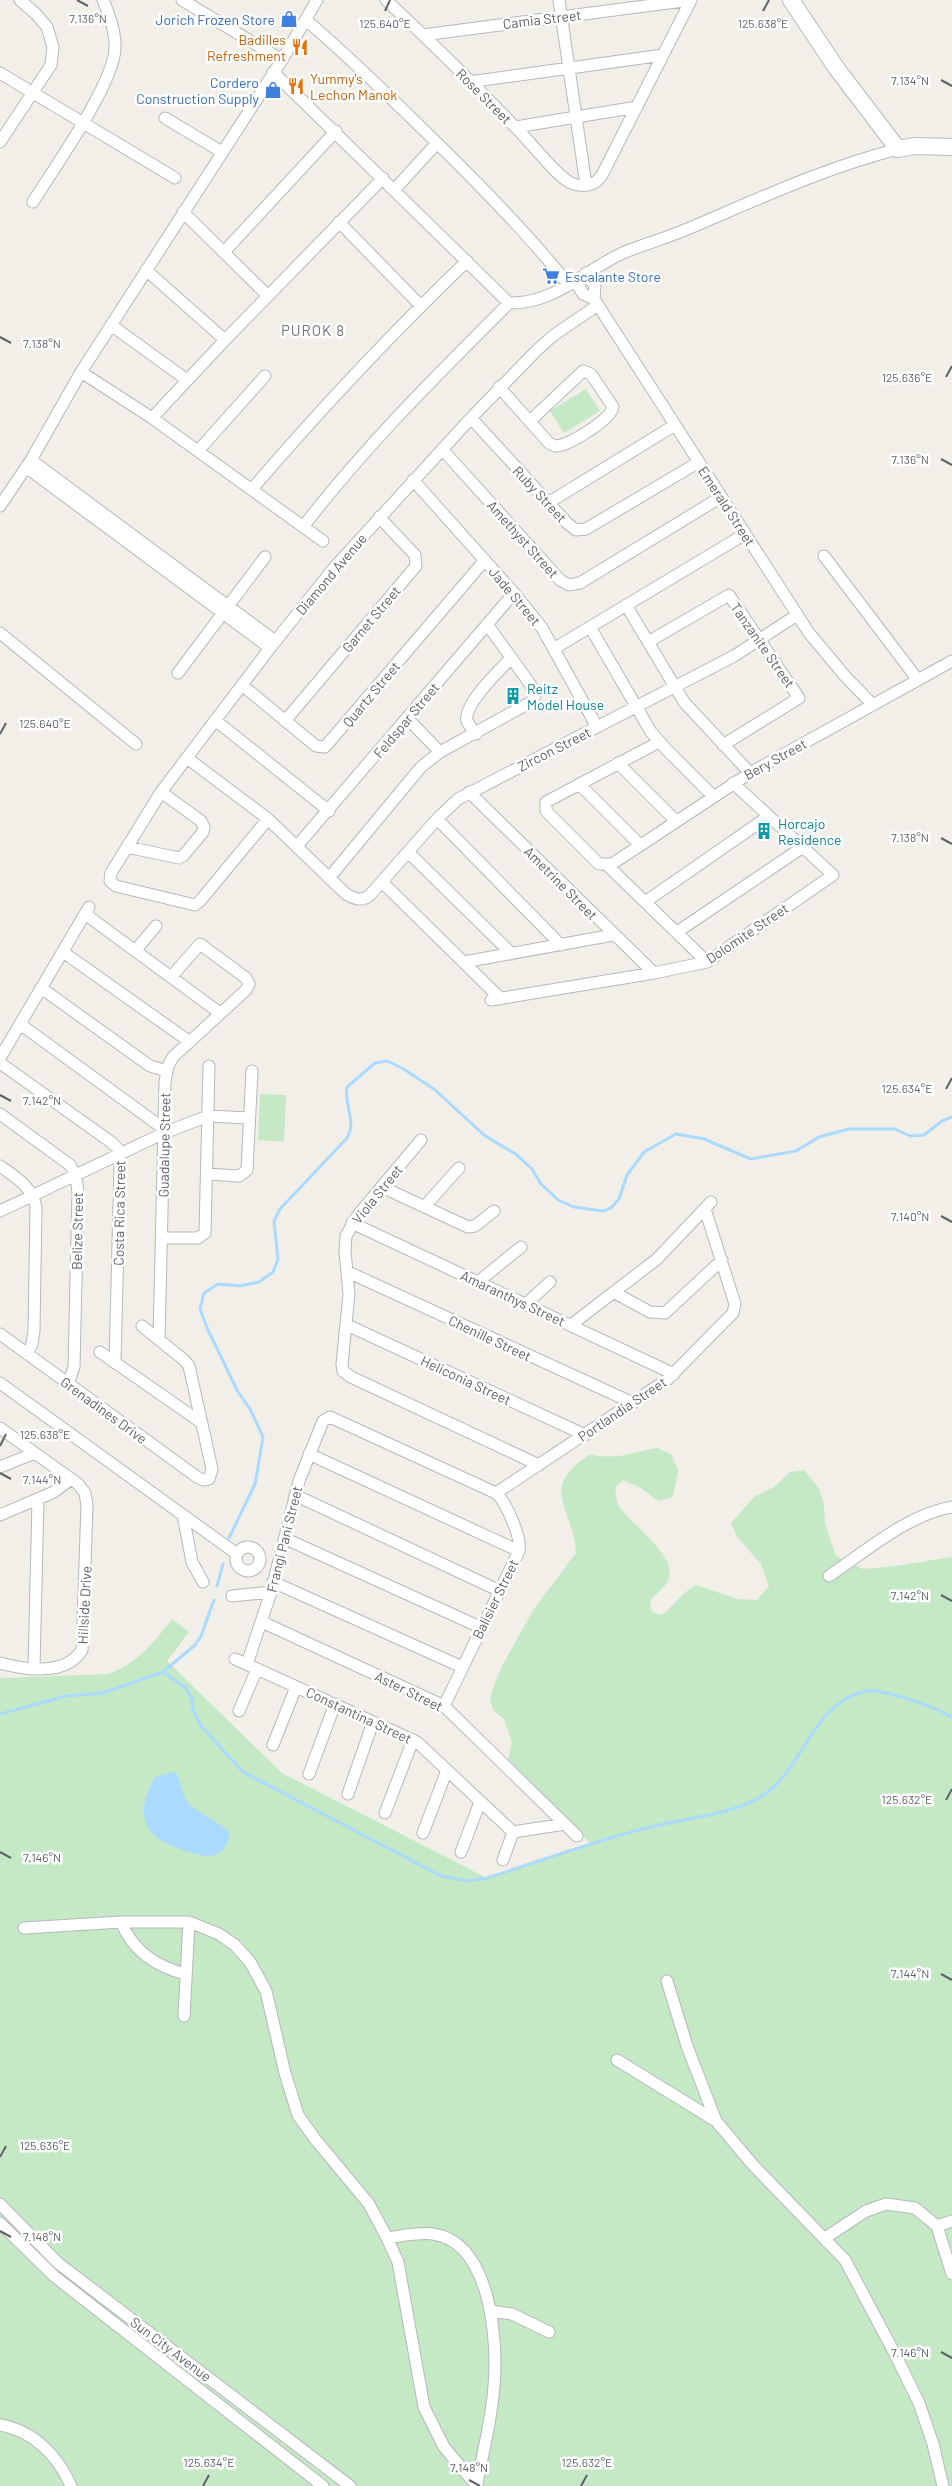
<svg xmlns="http://www.w3.org/2000/svg" width="952" height="2486" font-family="Barlow,sans-serif">
  <style>
    .green { fill: #c5e8c5 }
    .water { fill: #aadaff }
    .lines { fill: none; stroke-linecap: round; stroke-linejoin: round }
    .stream { stroke: #aadaff; stroke-width: 3 }
    .street-casing { stroke: #b5b8bc; stroke-width: 13 }
    .secondary-casing { stroke: #b6babf; stroke-width: 18 }
    .street { stroke: #fff; stroke-width: 11 }
    .secondary { stroke: #fff; stroke-width: 16 }
    .ticks { fill: none; stroke: #5f6368; stroke-width: 2 }
    .labels { text-anchor: middle; dominant-baseline: central; stroke-width: 5; stroke-linejoin: round; paint-order: stroke }
    .shop-label { font-size: 14px; fill: #366cbe; stroke: #fff; text-anchor: end }
    .street-label { font-size: 14px; fill: #5f6368; stroke: #fff }
    .food-label { font-size: 14px; fill: #c56008; stroke: #fff; text-anchor: end }
    .culture-label { font-size: 14px; fill: #0d838f; stroke: #fff; text-anchor: start }
    .neighbourhood-label { font-size: 15px; letter-spacing: 1px; fill: #70757a; stroke: #fff }
    .ticks-label { font-size: 12px; text-anchor: middle; fill: #5f6368; stroke: #fff; stroke-width: 5; stroke-linejoin: round; paint-order: stroke }
  </style>
  <rect width="100%" height="100%" fill="#f1efe8"/>
  <!-- green -->
  <path class="green" d="M586 389 600 411 564 433 550 411Z
    M260 1094 286 1095 284 1142 258 1140Z
    M657 1448 671 1454 678 1470 673 1497 658 1501 641 1488 623 1480 615 1487C616 1493 616 1501 619 1506 630 1523 677 1556 669 1578 665 1589 656 1592 650 1602L652 1612 662 1615C675 1605 682 1592 696 1585L737 1599 757 1600 769 1586 761 1564 737 1537 731 1523 755 1496 774 1487 790 1472 804 1470 818 1487 824 1504 825 1524 836 1556 863 1569 895 1566 952 1557V2486H0V1678L108 1674C137 1664 154 1642 172 1619L189 1632 167 1661 282 1773 487 1878 591 1844 508 1761 512 1742 504 1719 493 1710 490 1700 493 1688 502 1666 534 1609 576 1553C574 1508 536 1488 591 1454 614 1461 634 1452 657 1448Z"/>
  <!-- water -->
  <path class="water" d="M173 1772 177 1774 185 1798 191 1806 228 1830C230 1836 229 1840 226 1845 217 1864 192 1853 177 1848 140 1834 136 1811 155 1777Z"/>
  <g class="lines">
    <!-- stream -->
    <path class="stream" d="M229 1538 255 1484 263 1437 250 1409 238 1392 208 1330 200 1309 204 1293 218 1284 240 1286 259 1282 273 1272 278 1259 274 1221 280 1209 347 1138C357 1122 344 1107 347 1087L375 1063 387 1061 402 1068 434 1089 484 1135 517 1155 532 1169 541 1184 558 1200 574 1207 603 1211 611 1208 619 1199 627 1175 644 1152 676 1134 704 1139 751 1159 796 1151 819 1137 849 1129H895L910 1136 924 1135 942 1121 952 1117
      M217 1586 223 1564
      M163 1672 185 1687 192 1699 193 1710 201 1726 243 1772 441 1876 468 1881 487 1878C540 1861 592 1842 646 1828 683 1818 733 1816 765 1794 805 1766 813 1702 866 1691 881 1688 940 1708 952 1718
      M0 1714 66 1696 103 1693 163 1672 195 1645 201 1636 214 1600"/>
    <!-- street casing -->
    <g class="street-casing">
      <path id="street" d="M182 0 282 60
        M386 0C431 42 475 85 517 129 531 142 556 176 571 183 583 188 595 186 602 175L691 0
        M559 0 586 185
        M306 20C352 59 394 101 437 143 483 188 528 234 569 285
        M423 35 691 0
        M273 72 509 303C556 304 584 270 625 252 645 244 666 238 685 230 756 200 824 168 898 149
        M0 73 175 178
        M469 82 663 55
        M165 118 222 152
        M516 127 637 107
        M0 142 51 65 53 47 47 27 36 14 20 0
        M395 189 437 143
        M33 202C54 168 114 84 115 48 116 32 109 14 103 0
        M183 212 268 296
        M339 222 421 306
        M224 252 336 131
        M146 270 225 340
        M586 273 595 286 594 299
        M575 281 583 294 594 299 809 633 845 676 873 705
        M111 325 187 380
        M81 372 152 418 323 541
        M499 387 549 443 555 446C567 447 612 419 613 407L591 374 583 371 530 421
        M152 418 225 340 383 178
        M471 418 567 523 576 530 586 529 699 462
        M442 449 560 580 569 585 580 583 721 497
        M198 451 265 376
        M31 460 275 641
        M26 467 270 648
        M413 480 514 593 542 628 597 727
        M252 489C320 410 391 334 467 261
        M548 503 675 425
        M0 506 31 460 81 372 282 60 317 0
        M303 527C365 446 437 375 509 303
        M824 556 918 680
        M626 605 684 702 750 773
        M590 627 651 732 667 750 713 796
        M0 633 136 744
        M648 642 729 595 799 698 723 745
        M555 648 745 534
        M178 673 265 557
        M242 685 316 746 325 747 485 560
        M407 718 440 752
        M215 720 329 811
        M285 721 416 566 415 555 379 517
        M476 734C473 730 469 725 467 721 463 704 500 670 511 658
        M659 742 546 802V811L599 864H612L750 773 952 661
        M187 758 268 819 346 894C355 899 362 902 370 895L437 819 458 799 734 656 797 615
        M618 763 676 821
        M579 784 640 845
        M469 792 654 973
        M268 819 200 901 195 905 116 886 110 881 111 873 161 792 270 648 333 569 471 418 537 350 554 335 598 305
        M437 819 561 945
        M297 846 514 593
        M127 847 179 858 183 856 203 832 204 827 201 821 161 792
        M408 852 512 954
        M608 866 707 962
        M329 878 421 767 440 752 533 701 535 695 530 684 487 624
        M382 882 501 999
        M645 902 769 816
        M85 914 220 1013
        M677 932 803 847
        M135 951 156 926
        M63 952 190 1042
        M464 962 613 935
        M41 988 150 1066 167 1071
        M491 1000 654 973 707 962 833 875 733 783
        M20 1024 164 1129
        M0 1058 89 907
        M0 1063 111 1142 118 1149 120 1165 115 1363
        M0 1114 70 1165 76 1175 78 1193 74 1367 68 1384
        M421 1140 358 1215 346 1236 345 1251 349 1294 342 1364 343 1371 351 1377 539 1465
        M0 1166C16 1177 32 1187 36 1207L34 1331 32 1344 27 1354
        M207 1174 239 1176 247 1170 252 1071
        M382 1187 468 1227 475 1226 494 1211
        M424 1207 459 1168
        M0 1211 164 1133 208 1116 249 1118
        M352 1223 674 1374
        M162 1238H198L205 1233 209 1066
        M348 1272 633 1403
        M478 1282 521 1247
        M615 1293 650 1312 665 1313 722 1260
        M526 1304 550 1282
        M347 1325 585 1435
        M571 1325 657 1259 711 1202
        M0 1334 197 1477 203 1480 209 1479 212 1469 189 1366 184 1360 142 1326
        M159 1340 165 1082 168 1066 173 1057 246 990 249 984 246 978 200 944 171 977
        M100 1352 202 1423
        M0 1383 237 1554
        M0 1428 78 1484 85 1493 87 1505 82 1650C66 1676 25 1670 0 1663
        M309 1454 519 1551
        M0 1467 35 1453
        M496 1493 668 1379 733 1313 735 1304 705 1209
        M295 1495 500 1591
        M0 1515 54 1492 71 1479
        M183 1515 192 1562 203 1582
        M286 1539 482 1628
        M236 1559a12 12 0 1 1 24 0a12 12 0 1 1-24 0Z
        M829 1576C866 1551 907 1515 952 1507
        M273 1582 462 1667
        M232 1596 271 1592
        M262 1622 444 1706 577 1836
        M235 1659 417 1742 513 1832
        M247 1664 271 1592 299 1481 323 1421 330 1417 496 1493C506 1502 522 1538 519 1551L444 1706
        M34 1669 38 1499
        M239 1711 257 1669
        M273 1745 296 1687
        M309 1774 335 1704
        M348 1794 373 1722
        M385 1813 413 1740
        M513 1832 565 1824
        M423 1833 447 1770
        M461 1852 480 1802
        M503 1860 513 1832
        M121 1922C133 1951 156 1967 186 1974
        M24 1928 121 1922H189L219 1934 235 1945 250 1962 266 1991 285 2073 298 2115 315 2139 369 2204 387 2238 398 2262 424 2407 444 2447 477 2486
        M667 1981 687 2046 716 2121
        M184 2016 189 1922
        M617 2060 716 2121 753 2165 845 2260 895 2354 919 2403 933 2444 943 2486
        M0 2204 58 2263 350 2486
        M0 2223 54 2276 323 2486
        M937 2226 952 2221
        M387 2238C402 2236 418 2232 433 2234 491 2242 498 2341 494 2386 492 2418 483 2451 477 2484
        M825 2238 866 2211 886 2204 915 2208 937 2226 952 2274
        M491 2311 512 2314 549 2332
        M0 2425C34 2431 58 2456 71 2486"/>
    </g>
    <!-- secondary casing -->
    <g class="secondary-casing">
      <path id="secondary" d="M791 0 837 69 898 149 915 146 952 147"/>
    </g>
    <!-- street -->
    <use href="#street" class="street"/>
    <!-- secondary -->
    <use href="#secondary" class="secondary"/>
  </g>
  <!-- ticks -->
  <path class="ticks" d="M77 0 88 6M385 11 390 0M763 11 769 0M941 80 952 86M0 337 11 343M946 377 952 366M941 459 952 465M0 734 6 723M941 838 952 844M946 1089 952 1078M0 1095 11 1101M941 1216 952 1222M0 1446 6 1434M0 1473 11 1479M941 1595 952 1601M946 1800 952 1789M0 1852 11 1858M941 1974 952 1980M0 2157 6 2146M0 2231 11 2237M941 2352 952 2358M469 2480 480 2486M203 2486 209 2475M581 2486 587 2475"/>
  <!-- icons -->
  <defs>
    <g id="shop-bare" transform="scale(1.35)"><path d="M-5-2.5h2.3a2.7 3.5 0 0 1 5.4 0H5L5.5 6h-11ZM-1.5-2.5h3a1.5 2.3 0 0 0-3 0Z" fill="#3f7fe0" stroke="#fff" stroke-width="2.5" paint-order="stroke"/></g>
    <g id="restaurant-bare" transform="scale(1.35)"><path d="M-5-6h1v4h1v-4h1v4h1v-4h1v5L-1.5 .5V6h-2V.5L-5-1ZM5-6V6H3V1.5H1.5Q1.5-4 5-6Z" fill="#e8710a" stroke="#fff" stroke-width="2.5" paint-order="stroke"/></g>
    <g id="supermarket-bare" transform="scale(1.35)"><path d="M-6-5.5h2.5l.6 2H6L4.5 2H-2.5L-4.4-4H-6ZM-1.5 3.2a1.3 1.3 0 1 0 .1 0ZM3 3.2a1.3 1.3 0 1 0 .1 0Z" fill="#3f7fe0" stroke="#fff" stroke-width="2.5" paint-order="stroke"/></g>
    <g id="building-bare" transform="scale(1.35)"><path d="M-4-6H4V6H1V3H-1V6H-4ZM-2.5-4.3h1.7v1.8h-1.7ZM.8-4.3h1.7v1.8H.8ZM-2.5-1h1.7V.8h-1.7ZM.8-1h1.7V.8H.8Z" fill="#0f9aa8" stroke="#fff" stroke-width="2.5" paint-order="stroke"/></g>
  </defs>
  <g fill-rule="evenodd">
    <use href="#shop-bare" x="289" y="19"/>
    <use href="#restaurant-bare" x="300" y="47"/>
    <use href="#restaurant-bare" x="296" y="86"/>
    <use href="#shop-bare" x="273" y="90"/>
    <use href="#supermarket-bare" x="551" y="276"/>
    <use href="#building-bare" x="513" y="696"/>
    <use href="#building-bare" x="764" y="831"/>
  </g>
  <g class="labels">
    <!-- shop labels -->
    <g class="shop-label">
      <text x="275" y="19">Jorich Frozen Store</text>
      <text x="259" y="82">Cordero<tspan x="259" dy="16">Construction Supply</tspan></text>
      <text x="565" y="276" text-anchor="start">Escalante Store</text>
    </g>
    <!-- street labels -->
    <g class="street-label">
      <text transform="translate(542 19) rotate(-7)">Camia Street</text>
      <text transform="translate(484 96) rotate(45)">Rose Street</text>
      <text transform="translate(540 494) rotate(47)">Ruby Street</text>
      <text transform="translate(727 506) rotate(57)">Emerald Street</text>
      <text transform="translate(523 539) rotate(48)">Amethyst Street</text>
      <text transform="translate(331 574) rotate(-50)">Diamond Avenue</text>
      <text transform="translate(515 596) rotate(50)">Jade Street</text>
      <text transform="translate(371 619) rotate(-50)">Garnet Street</text>
      <text transform="translate(763 645) rotate(55)">Tanzanite Street</text>
      <text transform="translate(371 694) rotate(-50)">Quartz Street</text>
      <text transform="translate(406 720) rotate(-50)">Feldspar Street</text>
      <text transform="translate(554 749) rotate(-27)">Zircon Street</text>
      <text transform="translate(775 759) rotate(-29)">Bery Street</text>
      <text transform="translate(561 883) rotate(45)">Ametrine Street</text>
      <text transform="translate(747 933) rotate(-34)">Dolomite Street</text>
      <text transform="translate(164 1145) rotate(-89)">Guadalupe Street</text>
      <text transform="translate(377 1194) rotate(-51)">Viola Street</text>
      <text transform="translate(119 1213) rotate(-89)">Costa Rica Street</text>
      <text transform="translate(77 1231) rotate(-89)">Belize Street</text>
      <text transform="translate(513 1298) rotate(25)">Amaranthys Street</text>
      <text transform="translate(490 1338) rotate(25)">Chenille Street</text>
      <text transform="translate(466 1380) rotate(25)">Heliconia Street</text>
      <text transform="translate(622 1409) rotate(-34)">Portlandia Street</text>
      <text transform="translate(104 1410) rotate(36)">Grenadines Drive</text>
      <text transform="translate(284 1539) rotate(-76)">Frangi Pani Street</text>
      <text transform="translate(495 1599) rotate(-64)">Balisier Street</text>
      <text transform="translate(84 1605) rotate(-87)">Hillside Drive</text>
      <text transform="translate(409 1691) rotate(26)">Aster Street</text>
      <text transform="translate(359 1715) rotate(25)">Constantina Street</text>
      <text transform="translate(171 2349) rotate(37)">Sun City Avenue</text>
    </g>
    <!-- food labels -->
    <g class="food-label">
      <text x="286" y="39">Badilles<tspan x="286" dy="16">Refreshment</tspan></text>
      <text x="310" y="78" text-anchor="start">Yummy's<tspan x="310" dy="16">Lechon Manok</tspan></text>
    </g>
    <!-- culture labels -->
    <g class="culture-label">
      <text x="527" y="688">Reitz<tspan x="527" dy="16">Model House</tspan></text>
      <text x="778" y="823">Horcajo<tspan x="778" dy="16">Residence</tspan></text>
    </g>
    <!-- neighbourhood labels -->
    <g class="neighbourhood-label">
      <text x="313" y="330">PUROK 8</text>
    </g>
  </g>
  <g class="ticks-label">
    <text x="88" y="23">7.136°N</text>
    <text x="385" y="28">125.640°E</text>
    <text x="763" y="28">125.638°E</text>
    <text x="910" y="85">7.134°N</text>
    <text x="42" y="348">7.138°N</text>
    <text x="907" y="382">125.636°E</text>
    <text x="910" y="464">7.136°N</text>
    <text x="45" y="728">125.640°E</text>
    <text x="910" y="842">7.138°N</text>
    <text x="907" y="1093">125.634°E</text>
    <text x="42" y="1105">7.142°N</text>
    <text x="910" y="1221">7.140°N</text>
    <text x="45" y="1439">125.638°E</text>
    <text x="42" y="1484">7.144°N</text>
    <text x="910" y="1600">7.142°N</text>
    <text x="907" y="1804">125.632°E</text>
    <text x="42" y="1862">7.146°N</text>
    <text x="910" y="1978">7.144°N</text>
    <text x="45" y="2150">125.636°E</text>
    <text x="42" y="2241">7.148°N</text>
    <text x="910" y="2357">7.146°N</text>
    <text x="209" y="2467">125.634°E</text>
    <text x="587" y="2467">125.632°E</text>
    <text x="469" y="2472">7.148°N</text>
  </g>
</svg>
